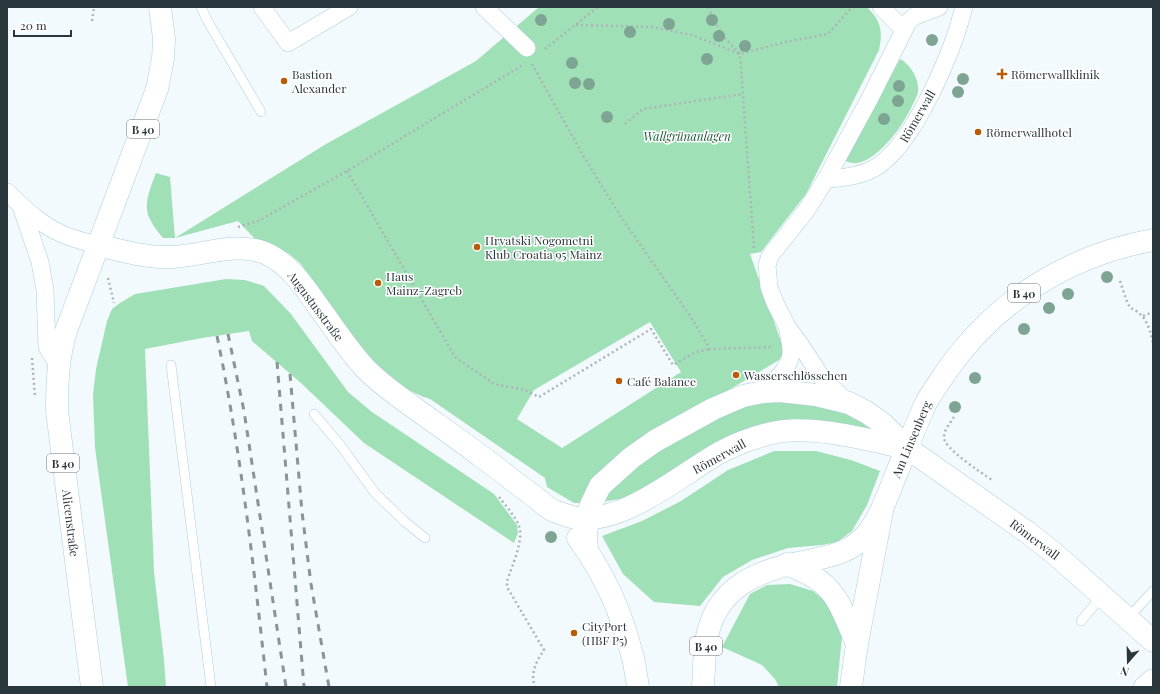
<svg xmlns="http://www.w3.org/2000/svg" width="1160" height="694" font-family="'Playfair Display',serif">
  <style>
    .green { fill: #a0e0b7; fill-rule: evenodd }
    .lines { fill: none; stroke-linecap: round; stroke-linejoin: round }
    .service-casing { stroke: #adcedb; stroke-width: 10 }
    .minor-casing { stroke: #adcedb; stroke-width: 18 }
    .secondary-casing { stroke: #adcedb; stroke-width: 23 }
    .primary-casing { stroke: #adcedb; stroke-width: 23 }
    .path { stroke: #abb5b9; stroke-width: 2.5; stroke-dasharray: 2 3; stroke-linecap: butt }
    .service { stroke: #fff; stroke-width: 9 }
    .minor { stroke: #fff; stroke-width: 17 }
    .secondary { stroke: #fff; stroke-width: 22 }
    .primary { stroke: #fff; stroke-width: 22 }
    .rail { stroke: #899498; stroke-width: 3; stroke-dasharray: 7 7; stroke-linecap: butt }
    .tree { fill: #7ea493 }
    .poi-dot { fill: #b95c08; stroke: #fff; stroke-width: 1.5 }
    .labels { text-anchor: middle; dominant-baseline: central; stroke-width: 3; stroke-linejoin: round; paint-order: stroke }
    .shield { fill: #fff; stroke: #6a7377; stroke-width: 1 }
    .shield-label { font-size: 11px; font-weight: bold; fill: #2a373d }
    .poi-label { font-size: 12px; fill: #2a373d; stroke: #fff; text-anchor: start }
    .street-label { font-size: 12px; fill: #2a373d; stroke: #fff }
    .park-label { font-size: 12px; font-style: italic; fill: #1f5e3c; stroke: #fff }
  </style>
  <rect width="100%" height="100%" fill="#f3fafd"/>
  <!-- green -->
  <path class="green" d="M539 7H867C881 21 883 31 879 50L806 194 761 252 750 254 783 347 782 356 779 360 702 406 595 480 580 503H574L547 487 545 478 430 399C389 387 362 349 338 316 326 298 313 281 300 263L288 253 255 239 238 221 175 238H163C158 232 153 226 150 219 142 206 151 186 156 173L170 177 175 238 326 144 476 61ZM650 322 681 372 562 448 517 419 534 390Z
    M900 59C910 64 920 80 918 92 917 96 915 100 913 104 904 124 880 159 857 163 853 164 849 162 845 161Z
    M226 279 245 280 264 286 291 314 348 392 372 412 494 494 517 525 518 533 514 543 364 443 301 383 252 341 249 331 202 338 145 349 154 572 164 660 166 687H128L95 448 93 395 96 369 107 321 112 309 120 303 135 294Z
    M774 401 833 407 891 435 825 421 685 465 626 498 601 502 617 479 638 464 698 427 737 408Z
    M774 451H816L851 460 880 471 867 505 852 531 837 542 822 545 788 548 752 560 723 577 700 606 654 602 623 574 602 536 642 521 681 501 728 470Z
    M790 584 813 591 831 606 843 626 837 687H779L775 679 762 665 722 647 750 594 767 585Z"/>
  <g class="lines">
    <!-- service casing -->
    <g class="service-casing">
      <path id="service" d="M201 7 207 20 261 112
        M171 365 211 687
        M314 414 341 446 375 493 404 521 425 538
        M1128 618 1153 591
        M1081 621 1102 596"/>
    </g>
    <!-- minor casing -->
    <g class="minor-casing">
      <path id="minor" d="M262 7 288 43 349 7
        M484 7 527 48
        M881 7 903 29
        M826 179C843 178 863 176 878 166 916 140 953 51 964 7
        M7 192C24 208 41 225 62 234 73 239 86 242 98 245
        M21 206 40 262 45 290 47 347 58 365
        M763 392C773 382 791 368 791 352 791 345 789 337 788 330
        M847 402 822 378 800 344 788 328 775 303 769 287 767 265 770 256 806 211 826 179 870 98 908 22 915 16 939 7"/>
    </g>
    <!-- secondary casing -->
    <g class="secondary-casing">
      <path id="secondary" d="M98 245C122 251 146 258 172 257 202 256 235 241 265 253 290 264 305 288 320 309 334 328 347 348 363 366 373 377 386 387 398 396 426 417 455 436 482 457 500 470 517 484 535 497 541 502 547 508 554 511 559 513 566 515 572 517 620 528 680 475 719 453 736 444 754 437 772 433 811 424 868 440 907 448
        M578 538C602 571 621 611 631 651 635 663 636 675 638 687
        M587 550 586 534 590 507 600 486 631 458 655 441 713 409 743 396 763 392 780 391 816 395 849 403 866 412 882 423 907 448 1027 532 1055 554 1153 641
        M787 564C798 569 811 574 821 582 840 596 847 623 857 644
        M851 687 857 644 882 511"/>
    </g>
    <!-- primary casing -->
    <g class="primary-casing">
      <path id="primary" d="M92 687 57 411C57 383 58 357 66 331L157 89 163 59 164 39 160 7
        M703 687C704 672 704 657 706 642 714 587 759 569 808 561 830 556 850 553 866 535 879 520 888 495 895 477 905 453 914 430 924 407 930 394 939 383 946 372 995 301 1069 255 1153 240
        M1145 687 1153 680"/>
    </g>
    <!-- path -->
    <path class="path" d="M708 7 722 35 740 54 754 248
      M92 21 94 7
      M576 25 652 27 692 35 740 54 786 42 828 34 852 7
      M545 49 598 7
      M532 64 584 157 621 217 692 319 710 349 773 347
      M625 124 643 109 743 94
      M347 171 455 357 494 384 525 390 539 397 651 329 673 365 696 352 710 349
      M238 227 258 221 347 171 523 65
      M108 278 114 303
      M1120 281 1126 299 1130 308C1145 313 1150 328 1153 343
      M1143 316 1153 312
      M32 358 35 397
      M954 417C950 423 944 430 944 437 943 448 982 473 992 480
      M499 497C506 506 515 516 519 526 524 540 512 566 507 581V587L544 650C536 662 530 673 535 687"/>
    <!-- service -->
    <use href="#service" class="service"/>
    <!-- minor -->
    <use href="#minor" class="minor"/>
    <!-- secondary -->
    <use href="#secondary" class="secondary"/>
    <!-- primary -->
    <use href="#primary" class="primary"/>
    <!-- rail -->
    <path class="rail" d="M228 334 244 411 286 687
      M217 336C241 452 254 569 267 687
      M277 362 304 687
      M290 374 302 512 311 584 329 687"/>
  </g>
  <!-- trees -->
  <g class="tree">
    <circle cx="541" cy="20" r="6"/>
    <circle cx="712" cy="20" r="6"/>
    <circle cx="669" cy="24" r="6"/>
    <circle cx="630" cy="32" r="6"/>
    <circle cx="719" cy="36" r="6"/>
    <circle cx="932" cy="40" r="6"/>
    <circle cx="745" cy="46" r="6"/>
    <circle cx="707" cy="59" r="6"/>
    <circle cx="572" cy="63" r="6"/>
    <circle cx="963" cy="79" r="6"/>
    <circle cx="575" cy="83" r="6"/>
    <circle cx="589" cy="84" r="6"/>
    <circle cx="899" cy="86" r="6"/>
    <circle cx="958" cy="92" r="6"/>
    <circle cx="898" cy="101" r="6"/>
    <circle cx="607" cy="117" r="6"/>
    <circle cx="884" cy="119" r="6"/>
    <circle cx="1107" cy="277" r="6"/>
    <circle cx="1068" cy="294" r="6"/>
    <circle cx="1049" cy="308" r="6"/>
    <circle cx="1024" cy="329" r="6"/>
    <circle cx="975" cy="378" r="6"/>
    <circle cx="955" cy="407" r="6"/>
    <circle cx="551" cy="537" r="6"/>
  </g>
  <!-- markers -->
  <g class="poi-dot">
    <path d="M1000 68h4v4h4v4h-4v4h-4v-4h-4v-4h4z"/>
    <circle cx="284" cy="81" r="4"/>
    <circle cx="978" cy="132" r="4"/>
    <circle cx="477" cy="247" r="4"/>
    <circle cx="378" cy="283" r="4"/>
    <circle cx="736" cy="375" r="4"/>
    <circle cx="619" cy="381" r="4"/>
    <circle cx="574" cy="633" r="4"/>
  </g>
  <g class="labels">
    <!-- shield labels -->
    <g class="shield">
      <rect x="127" y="120" width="32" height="18" rx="3"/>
      <rect x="1008" y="284" width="32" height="18" rx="3"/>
      <rect x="47" y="454" width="32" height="18" rx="3"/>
      <rect x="690" y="637" width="32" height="18" rx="3"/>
    </g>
    <g class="shield-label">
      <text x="143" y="129">B 40</text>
      <text x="1024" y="293">B 40</text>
      <text x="63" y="463">B 40</text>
      <text x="706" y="646">B 40</text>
    </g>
    <!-- poi labels -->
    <g class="poi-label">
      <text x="292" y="74">Bastion<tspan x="292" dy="14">Alexander</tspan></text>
      <text x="1011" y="74">Römerwallklinik</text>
      <text x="986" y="132">Römerwallhotel</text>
      <text x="485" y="240">Hrvatski Nogometni<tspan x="485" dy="14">Klub Croatia 95 Mainz</tspan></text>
      <text x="386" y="276">Haus<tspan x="386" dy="14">Mainz-Zagreb</tspan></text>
      <text x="744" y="375">Wasserschlösschen</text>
      <text x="627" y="381">Café Balance</text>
      <text x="582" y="626">CityPort<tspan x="582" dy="14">(HBF P5)</tspan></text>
    </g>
    <!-- street labels -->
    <g class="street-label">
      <text transform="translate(917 116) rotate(-60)">Römerwall</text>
      <text transform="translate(316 306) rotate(53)">Augustusstraße</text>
      <text transform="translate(911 439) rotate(-67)">Am Linsenberg</text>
      <text transform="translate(719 456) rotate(-29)">Römerwall</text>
      <text transform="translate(71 523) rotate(83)">Alicenstraße</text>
      <text transform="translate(1035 539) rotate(37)">Römerwall</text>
    </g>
    <!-- park labels -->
    <g class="park-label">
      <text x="687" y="136">Wallgrünanlagen</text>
    </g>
  </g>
  <!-- border -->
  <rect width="1160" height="694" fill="none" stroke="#2a373d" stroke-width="16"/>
  <!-- north arrow -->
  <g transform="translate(1128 662) rotate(200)" stroke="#ffffff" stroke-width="3" paint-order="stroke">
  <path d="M0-3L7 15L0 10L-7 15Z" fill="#2a373d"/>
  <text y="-6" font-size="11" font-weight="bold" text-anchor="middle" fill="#2a373d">N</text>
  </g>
  <!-- scale -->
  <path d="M14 30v6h57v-6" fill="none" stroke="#2a373d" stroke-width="2"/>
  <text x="20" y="30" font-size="12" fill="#2a373d" stroke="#ffffff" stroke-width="3" paint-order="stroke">20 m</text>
</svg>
